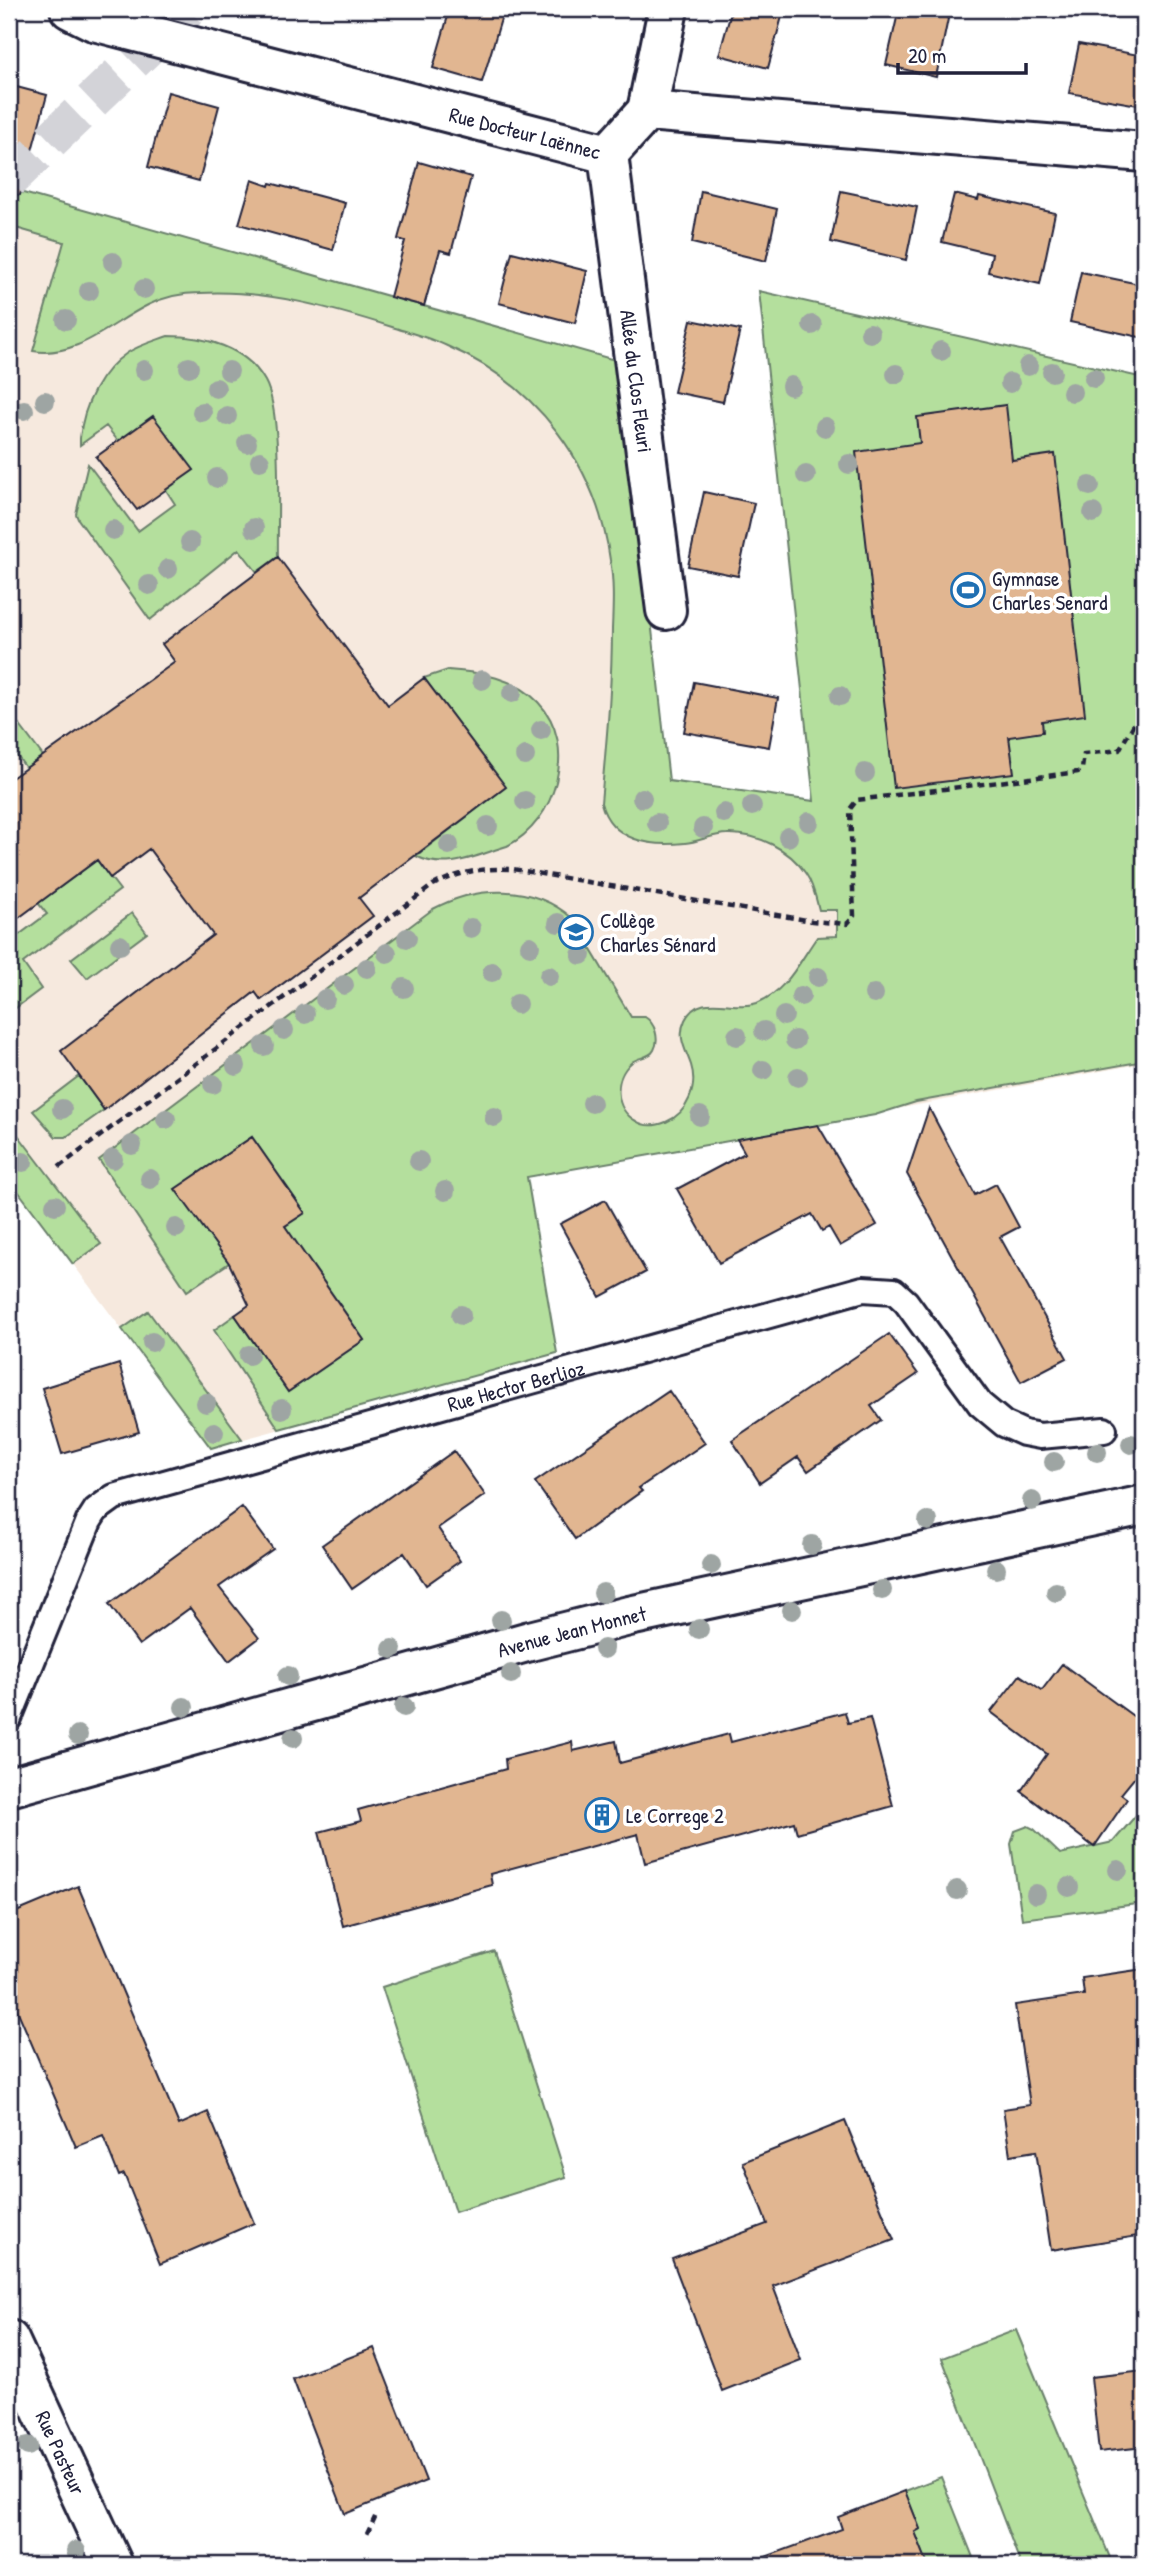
<svg xmlns="http://www.w3.org/2000/svg" width="1153" height="2574" font-family="'Patrick Hand',sans-serif">
  <style>
    .built { fill: #f6e9de }
    .green { fill: #b4df9d; stroke: #6b806c; stroke-width: 2 }
    .building { fill: #e1b691; stroke: #22223b; stroke-width: 2 }
    .lines { fill: none; stroke-linecap: round; stroke-linejoin: round }
    .highway-tunnel { stroke: #d3d3d8; stroke-width: 38; stroke-dasharray: 38 19; stroke-linecap: butt }
    .lane-casing { stroke: #22223b; stroke-width: 30 }
    .street-casing { stroke: #22223b; stroke-width: 44 }
    .secondary-casing { stroke: #22223b; stroke-width: 44 }
    .path { stroke: #22223b; stroke-width: 4.5; stroke-dasharray: 7 5; stroke-linecap: butt }
    .lane { stroke: #fff; stroke-width: 24 }
    .street { stroke: #fff; stroke-width: 38 }
    .secondary { stroke: #fff; stroke-width: 38 }
    .tree { fill: #9ea5a3 }
    .labels { text-anchor: middle; dominant-baseline: central; stroke-width: 7; stroke-linejoin: round; paint-order: stroke }
    .street-label { font-size: 21px; fill: #22223b; stroke: #fff }
    .poi-label { font-size: 21px; fill: #22223b; stroke: #fff; text-anchor: start }
  </style>
  <rect width="100%" height="100%" fill="#fff"/>
  <filter id="ink" filterUnits="userSpaceOnUse"><feTurbulence type="fractalNoise" baseFrequency=".0143" numOctaves="2"/><feDisplacementMap in="SourceGraphic" scale="14" xChannelSelector="R" yChannelSelector="G"/><feConvolveMatrix kernelMatrix="1 2 1 2 8 2 1 2 1" color-interpolation-filters="sRGB"/></filter>
  <g filter="url(#ink)">
    <!-- built -->
    <path class="built" d="M9 189 622 362 669 781 814 801 759 291 1144 378V1063L842 1119 818 1125 527 1177 557 1353 211 1448 9 1179Z"/>
    <!-- green -->
    <path class="green" d="M9 189 622 362 669 781 814 801 759 291 1144 378V1061L916 1102 875 1115 527 1177 557 1353 279 1429 214 1330 235 1315 288 1391 364 1340 312 1265 275 1233 305 1213 252 1137 176 1189 229 1263 187 1291 99 1160 433 909C477 885 533 884 572 918L631 1017H645C655 1023 660 1039 654 1050 650 1058 638 1057 632 1062 613 1078 614 1109 636 1121 645 1127 656 1126 666 1122 688 1113 698 1087 691 1065 685 1048 677 1037 685 1020 700 990 733 1012 757 1003 788 990 799 962 817 937L837 936V910H819C816 898 813 884 806 874 790 849 757 833 727 834 713 834 699 842 685 843 651 847 611 841 601 803 606 745 612 687 612 629 613 606 614 582 610 560 597 465 536 384 447 346 430 338 411 333 392 327 332 308 264 289 200 293 182 293 164 297 148 305 111 323 78 358 33 351L64 242 9 226Z
      M168 336C204 336 246 347 265 381 283 413 277 517 278 557L257 572 239 549 150 620 78 519 76 514 88 464 138 531 175 504 166 490 193 470 118 441 106 426 80 445V438C83 406 100 371 127 353 139 345 154 341 168 336Z
      M448 670C480 672 515 678 538 702 579 745 556 822 507 846 477 855 446 872 416 856L505 787 424 678Z
      M9 711 43 756 26 768 9 745Z
      M97 860 120 890 23 963 41 989 9 1013V928L16 937 47 914 38 903Z
      M132 913 147 933 87 978 71 959Z
      M79 1076 104 1110 66 1137H56L33 1111Z
      M9 1123 101 1244 73 1264 9 1179Z
      M148 1311 242 1439 211 1448 127 1336 122 1329Z
      M1144 1806V1903L1022 1919 1011 1844 1015 1831 1028 1826 1034 1829 1060 1854 1113 1842Z
      M494 1951 566 2177 455 2212 382 1987Z
      M1016 2330 1113 2565H1021L942 2358Z
      M941 2477 976 2565H928L915 2532 920 2529 905 2491Z"/>
    <!-- building -->
    <path class="building" d="M450 9H504L482 82 433 68Z
      M732 9H784L768 68 719 55Z
      M899 9H928L949 14 936 77 886 65Z
      M1079 44 1144 56V106L1069 93Z
      M9 85 47 95 20 195 9 194Z
      M168 92 219 106 199 181 148 167Z
      M419 162 471 177 451 253 440 250 424 306 390 297 405 241 398 239Z
      M252 180 269 186 270 183 345 203 333 250 239 224Z
      M701 191 777 209 766 261 692 243Z
      M841 191 917 207 906 260 831 242Z
      M954 194 978 200 979 196 1055 213 1040 284 988 272 992 254 942 242Z
      M512 252 587 271 575 323 499 303Z
      M1081 272 1144 285V338L1070 322Z
      M691 320 740 330 723 402 674 392Z
      M1006 405 1012 460 1055 454 1085 715 1042 721 1043 732 1009 737 1014 773 894 788 856 452 920 443 917 417Z
      M153 416 194 470 137 510 96 457Z
      M704 492 754 503 738 576 688 566Z
      M278 557 388 705 424 678 506 787 359 898 373 916 261 1000 255 992 104 1110 61 1051 213 935 149 849 110 878 97 860 9 925V780L175 662 162 644Z
      M694 682 778 698 769 747 684 732Z
      M929 1108 975 1195 996 1184 1019 1227 1000 1237 1067 1358 1021 1382 907 1174Z
      M818 1125 877 1225 840 1246 829 1227 822 1231 812 1214 719 1263 677 1189 745 1153 737 1139Z
      M252 1137 305 1213 285 1226 364 1340 288 1392 235 1315 249 1305 229 1263 175 1189Z
      M605 1200 646 1272 600 1297 560 1224Z
      M889 1334 918 1374 871 1406 881 1420 808 1471 798 1457 760 1483 732 1440Z
      M119 1364 139 1432 62 1454 42 1388Z
      M669 1391 705 1443 639 1488 642 1491 575 1539 535 1482Z
      M454 1451 485 1495 438 1528 460 1561 426 1585 404 1553 352 1589 322 1545Z
      M242 1507 273 1549 219 1587 259 1638 229 1661 190 1608 139 1645 109 1604Z
      M1062 1664 1144 1724V1766L1121 1794 1127 1799 1094 1847 1021 1791 1047 1754 991 1712 1020 1675 1042 1690Z
      M845 1712 848 1723 870 1718 893 1806 797 1833 794 1822 645 1863 638 1834 490 1874 492 1885 343 1926 319 1832 361 1821 358 1810 506 1769 505 1759 572 1742 573 1751 616 1741 620 1763 729 1734 731 1742Z
      M78 1886 179 2125 208 2112 254 2223 160 2264 124 2174 119 2176 103 2136 76 2147 9 1991V1915Z
      M1144 1969V2235L1051 2250 1036 2151 1010 2155 1003 2109 1030 2105 1015 2005 1084 1995 1082 1978Z
      M845 2121 894 2240 773 2286 801 2360 722 2391 672 2259 767 2224 743 2162Z
      M374 2348 426 2481 345 2514 293 2379Z
      M1144 2371V2447L1099 2452 1091 2377Z
      M905 2491 920 2529 915 2532 928 2565H754V2561L842 2529 838 2517Z"/>
    <g class="lines">
      <!-- highway-tunnel -->
      <path class="highway-tunnel" d="M9 180 188 9"/>
      <!-- lane casing -->
      <g class="lane-casing">
        <g id="lane">
          <path id="s1" d="M9 1718 89 1521 96 1510 114 1497 863 1289 894 1291 906 1302 980 1404 1004 1424 1024 1433 1040 1436 1104 1430"/>
        </g>
      </g>
      <!-- street casing -->
      <g class="street-casing">
        <g id="street">
          <path id="s2" d="M70 9 94 21 608 154 647 111 1144 152"/>
          <path d="M647 111 668 9"/>
          <path id="s3" d="M608 154 666 610"/>
          <path id="s4" d="M9 1787 530 1641 629 1616 1144 1505"/>
        </g>
      </g>
      <!-- secondary casing -->
      <g class="secondary-casing">
        <g id="secondary">
          <path id="s5" d="M9 2340 113 2565"/>
        </g>
      </g>
      <!-- path -->
      <path class="path" d="M59 1167 433 885C462 871 481 868 513 869L812 921 847 924 854 916 850 809 857 800 1078 772 1082 769 1084 754 1119 750 1141 712 1139 692
        M367 2534 377 2513"/>
      <!-- lane -->
      <use href="#lane" class="lane"/>
      <!-- street -->
      <use href="#street" class="street"/>
      <!-- secondary -->
      <use href="#secondary" class="secondary"/>
    </g>
    <!-- trees -->
    <g class="tree">
      <circle cx="113" cy="262" r="10"/>
      <circle cx="144" cy="289" r="10"/>
      <circle cx="89" cy="291" r="10"/>
      <circle cx="66" cy="320" r="10"/>
      <circle cx="812" cy="325" r="10"/>
      <circle cx="870" cy="333" r="10"/>
      <circle cx="941" cy="351" r="10"/>
      <circle cx="1028" cy="366" r="10"/>
      <circle cx="189" cy="367" r="10"/>
      <circle cx="144" cy="370" r="10"/>
      <circle cx="229" cy="371" r="10"/>
      <circle cx="1052" cy="372" r="10"/>
      <circle cx="896" cy="374" r="10"/>
      <circle cx="1094" cy="378" r="10"/>
      <circle cx="1010" cy="383" r="10"/>
      <circle cx="791" cy="386" r="10"/>
      <circle cx="216" cy="388" r="10"/>
      <circle cx="1072" cy="392" r="10"/>
      <circle cx="45" cy="401" r="10"/>
      <circle cx="24" cy="410" r="10"/>
      <circle cx="202" cy="412" r="10"/>
      <circle cx="227" cy="416" r="10"/>
      <circle cx="825" cy="427" r="10"/>
      <circle cx="247" cy="443" r="10"/>
      <circle cx="260" cy="461" r="10"/>
      <circle cx="849" cy="464" r="10"/>
      <circle cx="806" cy="475" r="10"/>
      <circle cx="217" cy="478" r="10"/>
      <circle cx="1090" cy="486" r="10"/>
      <circle cx="1093" cy="513" r="10"/>
      <circle cx="254" cy="528" r="10"/>
      <circle cx="113" cy="530" r="10"/>
      <circle cx="190" cy="542" r="10"/>
      <circle cx="168" cy="569" r="10"/>
      <circle cx="149" cy="585" r="10"/>
      <circle cx="482" cy="680" r="10"/>
      <circle cx="512" cy="693" r="10"/>
      <circle cx="840" cy="696" r="10"/>
      <circle cx="541" cy="730" r="10"/>
      <circle cx="525" cy="756" r="10"/>
      <circle cx="865" cy="773" r="10"/>
      <circle cx="642" cy="798" r="10"/>
      <circle cx="525" cy="801" r="10"/>
      <circle cx="752" cy="806" r="10"/>
      <circle cx="724" cy="813" r="10"/>
      <circle cx="809" cy="822" r="10"/>
      <circle cx="657" cy="823" r="10"/>
      <circle cx="488" cy="826" r="10"/>
      <circle cx="703" cy="828" r="10"/>
      <circle cx="788" cy="837" r="10"/>
      <circle cx="449" cy="845" r="10"/>
      <circle cx="558" cy="923" r="10"/>
      <circle cx="471" cy="928" r="10"/>
      <circle cx="407" cy="938" r="10"/>
      <circle cx="120" cy="945" r="10"/>
      <circle cx="530" cy="946" r="10"/>
      <circle cx="387" cy="953" r="10"/>
      <circle cx="581" cy="955" r="10"/>
      <circle cx="367" cy="968" r="10"/>
      <circle cx="492" cy="972" r="10"/>
      <circle cx="549" cy="976" r="10"/>
      <circle cx="818" cy="977" r="10"/>
      <circle cx="344" cy="985" r="10"/>
      <circle cx="404" cy="988" r="10"/>
      <circle cx="874" cy="994" r="10"/>
      <circle cx="801" cy="996" r="10"/>
      <circle cx="325" cy="999" r="10"/>
      <circle cx="517" cy="1004" r="10"/>
      <circle cx="305" cy="1014" r="10"/>
      <circle cx="784" cy="1016" r="10"/>
      <circle cx="284" cy="1030" r="10"/>
      <circle cx="764" cy="1031" r="10"/>
      <circle cx="737" cy="1036" r="10"/>
      <circle cx="795" cy="1040" r="10"/>
      <circle cx="264" cy="1046" r="10"/>
      <circle cx="236" cy="1066" r="10"/>
      <circle cx="763" cy="1070" r="10"/>
      <circle cx="798" cy="1077" r="10"/>
      <circle cx="213" cy="1084" r="10"/>
      <circle cx="592" cy="1103" r="10"/>
      <circle cx="62" cy="1109" r="10"/>
      <circle cx="700" cy="1116" r="10"/>
      <circle cx="494" cy="1117" r="10"/>
      <circle cx="166" cy="1119" r="10"/>
      <circle cx="132" cy="1145" r="10"/>
      <circle cx="113" cy="1159" r="10"/>
      <circle cx="419" cy="1161" r="10"/>
      <circle cx="23" cy="1162" r="10"/>
      <circle cx="150" cy="1179" r="10"/>
      <circle cx="445" cy="1191" r="10"/>
      <circle cx="55" cy="1205" r="10"/>
      <circle cx="176" cy="1228" r="10"/>
      <circle cx="461" cy="1315" r="10"/>
      <circle cx="152" cy="1342" r="10"/>
      <circle cx="249" cy="1355" r="10"/>
      <circle cx="206" cy="1403" r="10"/>
      <circle cx="282" cy="1409" r="10"/>
      <circle cx="214" cy="1432" r="10"/>
      <circle cx="1131" cy="1444" r="10"/>
      <circle cx="1097" cy="1452" r="10"/>
      <circle cx="1054" cy="1462" r="10"/>
      <circle cx="1032" cy="1501" r="10"/>
      <circle cx="928" cy="1521" r="10"/>
      <circle cx="812" cy="1545" r="10"/>
      <circle cx="711" cy="1565" r="10"/>
      <circle cx="996" cy="1569" r="10"/>
      <circle cx="882" cy="1590" r="10"/>
      <circle cx="1056" cy="1592" r="10"/>
      <circle cx="603" cy="1593" r="10"/>
      <circle cx="792" cy="1610" r="10"/>
      <circle cx="501" cy="1620" r="10"/>
      <circle cx="699" cy="1629" r="10"/>
      <circle cx="392" cy="1649" r="10"/>
      <circle cx="604" cy="1649" r="10"/>
      <circle cx="511" cy="1674" r="10"/>
      <circle cx="288" cy="1676" r="10"/>
      <circle cx="184" cy="1707" r="10"/>
      <circle cx="404" cy="1707" r="10"/>
      <circle cx="78" cy="1735" r="10"/>
      <circle cx="293" cy="1738" r="10"/>
      <circle cx="1118" cy="1870" r="10"/>
      <circle cx="1069" cy="1887" r="10"/>
      <circle cx="957" cy="1890" r="10"/>
      <circle cx="1036" cy="1894" r="10"/>
      <circle cx="28" cy="2446" r="10"/>
      <circle cx="76" cy="2551" r="10"/>
    </g>
  </g>
  <!-- icons -->
  <defs>
    <g id="stadium-ring" transform="scale(1.75)"><circle r="9.5" fill="#fff" stroke="#1f6fb2" stroke-width="1.5"/><path d="M0-5a6.5 5 0 1 0 0 10a6.5 5 0 1 0 0-10ZM-3.5-1.8h7v3.6h-7Z" fill="#1f6fb2"/></g>
    <g id="school-ring" transform="scale(1.75)"><circle r="9.5" fill="#fff" stroke="#1f6fb2" stroke-width="1.5"/><path d="M0-5L7-2L0 1L-7-2ZM-4 1L0 2.5L4 1V4Q0 6-4 4Z" fill="#1f6fb2"/></g>
    <g id="building-ring" transform="scale(1.75)"><circle r="9.5" fill="#fff" stroke="#1f6fb2" stroke-width="1.5"/><path d="M-4-6H4V6H1V3H-1V6H-4ZM-2.5-4.3h1.7v1.8h-1.7ZM.8-4.3h1.7v1.8H.8ZM-2.5-1h1.7V.8h-1.7ZM.8-1h1.7V.8H.8Z" fill="#1f6fb2"/></g>
  </defs>
  <g fill-rule="evenodd">
    <use href="#stadium-ring" x="968" y="590"/>
    <use href="#school-ring" x="576" y="932"/>
    <use href="#building-ring" x="602" y="1815"/>
  </g>
  <g class="labels">
    <!-- street labels -->
    <g class="street-label">
      <text stroke="none"><textPath href="#s2" startOffset="472">Rue Docteur Laënnec</textPath></text>
      <text stroke="none"><textPath href="#s3" startOffset="229">Allée du Clos Fleuri</textPath></text>
      <text stroke="none"><textPath href="#s1" startOffset="665">Rue Hector Berlioz</textPath></text>
      <text stroke="none"><textPath href="#s4" startOffset="584">Avenue Jean Monnet</textPath></text>
      <text stroke="none"><textPath href="#s5" startOffset="124">Rue Pasteur</textPath></text>
    </g>
    <!-- poi labels -->
    <g class="poi-label">
      <text x="992" y="578">Gymnase<tspan x="992" dy="24">Charles Senard</tspan></text>
      <text x="600" y="920">Collège<tspan x="600" dy="24">Charles Sénard</tspan></text>
      <text x="626" y="1815">Le Correge 2</text>
    </g>
  </g>
  <!-- margin -->
  <rect width="1153" height="2574" fill="none" stroke="#fff" stroke-width="35"/>
  <rect x="18" y="18" width="1118" height="2539" fill="none" stroke="#22223b" stroke-width="2.5" filter="url(#ink)"/>
  <!-- scale -->
  <path d="M898 63v10h128v-10" fill="none" stroke="#22223b" stroke-width="3.5"/>
  <text x="908" y="63" font-size="21" fill="#22223b" stroke="#ffffff" stroke-width="5" paint-order="stroke">20 m</text>
</svg>
